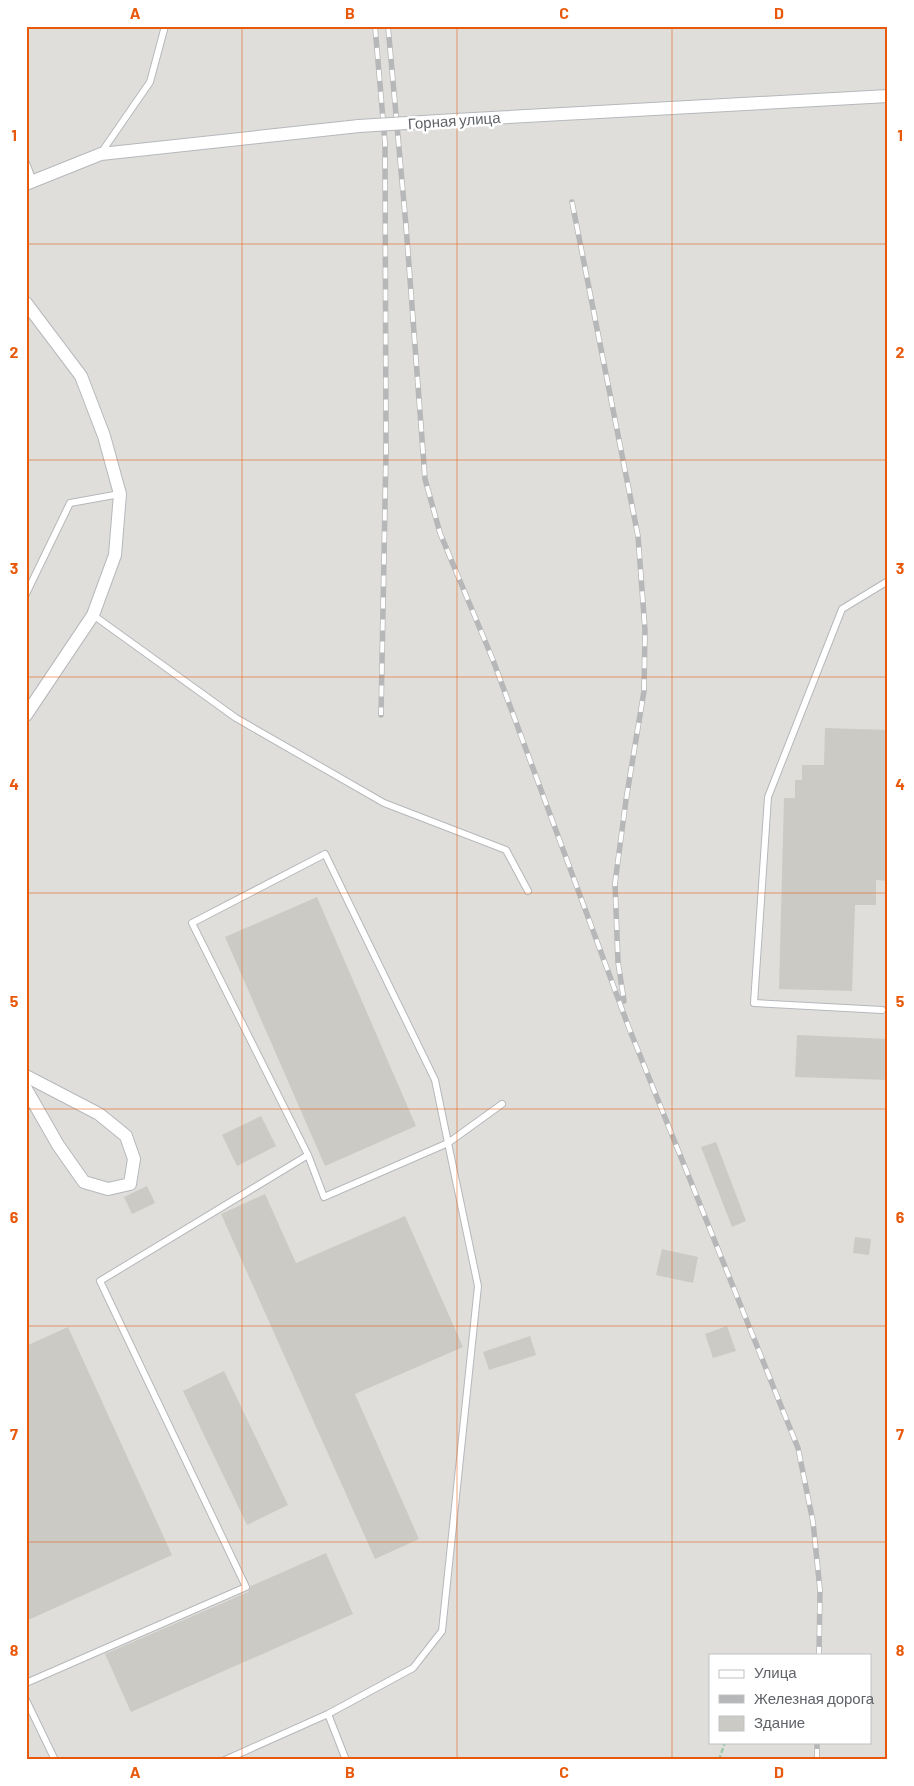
<svg xmlns="http://www.w3.org/2000/svg" width="914" height="1786" font-family="Barlow,sans-serif">
  <style>
    .industrial { fill: #e0deda; fill-rule: evenodd }
    .building { fill: #cccac5 }
    .lines { fill: none; stroke-linecap: round; stroke-linejoin: round }
    .lane-casing { stroke: #b5b8bc; stroke-width: 8 }
    .street-casing { stroke: #b5b8bc; stroke-width: 14 }
    .path { stroke: #9cc7a9; stroke-width: 2.5; stroke-dasharray: 5 2.5; stroke-linecap: butt }
    .lane { stroke: #fff; stroke-width: 6 }
    .street { stroke: #fff; stroke-width: 12 }
    .rail-casing { stroke: #b6b7b8; stroke-width: 5.5 }
    .rail { stroke: #fff; stroke-width: 4; stroke-dasharray: 11; stroke-linecap: butt }
    .street-bridge-casing { stroke: #b5b8bc; stroke-width: 14; stroke-linecap: butt }
    .street-bridge { stroke: #fff; stroke-width: 12 }
    .grid { fill: none; stroke: #e8590c; stroke-width: 1; stroke-opacity: 0.55 }
    .labels { text-anchor: middle; dominant-baseline: central; stroke-width: 5; stroke-linejoin: round; paint-order: stroke }
    .street-label { font-size: 15px; fill: #5f6368; stroke: #fff }
    .neatline { fill: none; stroke: #e8590c; stroke-width: 2 }
    .grid-label { font-size: 16px; text-anchor: middle; font-weight: bold; fill: #e8590c }
  </style>
  <rect width="100%" height="100%" fill="#f1efe8"/>
  <!-- industrial -->
  <path class="industrial" d="M26 26H888V1760H26ZM710 1655H870V1742H710Z"/>
  <!-- building -->
  <path class="building" d="M825 728 888 730V881L876 880V905H855L852 991 779 989 784 798H795V780H802V765H824Z
    M317 897 416 1126 325 1166 225 937Z
    M797 1035 888 1039V1080L795 1077Z
    M261 1116 276 1146 237 1166 222 1135Z
    M716 1142 746 1221 732 1227 701 1147Z
    M147 1186 155 1203 132 1214 124 1197Z
    M265 1194 296 1263 405 1216 463 1347 355 1394 419 1539 375 1559 221 1214Z
    M855 1237 871 1239 869 1255 853 1253Z
    M662 1249 698 1257 693 1283 656 1275Z
    M727 1326 736 1351 713 1358 705 1334Z
    M68 1327 172 1555 26 1621V1346Z
    M530 1336 536 1355 489 1370 483 1352Z
    M224 1371 288 1505 247 1525 183 1391Z
    M326 1553 353 1614 131 1712 105 1654 248 1592 251 1586Z"/>
  <g class="lines">
    <!-- lane casing -->
    <g class="lane-casing">
      <path id="lane" d="M101 153 150 82 165 26
        M26 163 33 181
        M26 594 70 503 120 494
        M93 615 236 718 384 803 506 850 528 891
        M882 1010 754 1003 768 797 842 609 888 581
        M26 1683 246 1587 100 1281 308 1155 324 1197 448 1143 435 1080 325 854 192 923 308 1155
        M26 1700 55 1760
        M225 1760 328 1714
        M346 1760 328 1714 413 1668 442 1631 478 1286 448 1143 502 1104"/>
    </g>
    <!-- street casing -->
    <g class="street-casing">
      <path id="street" d="M455 120 888 96
        M26 184 101 154 359 126
        M26 303 81 376 104 436 120 494 115 555 93 615 26 715
        M26 1076 99 1114 126 1136 134 1159 130 1184 108 1189 84 1182 58 1145 26 1089"/>
    </g>
    <!-- path -->
    <path class="path" d="M719 1760 725 1742"/>
    <!-- lane -->
    <use href="#lane" class="lane"/>
    <!-- street -->
    <use href="#street" class="street"/>
    <!-- rail casing -->
    <g class="rail-casing">
      <path id="rail" d="M375 26 385 143 386 452 381 715
        M388 26 406 226 425 479 440 533 493 660 629 1028 798 1448 813 1522 820 1590 819 1655
        M572 202 638 536 645 630 644 691 626 800 615 883 618 962 624 1001
        M817 1760V1742"/>
    </g>
    <!-- rail -->
    <use href="#rail" class="rail"/>
    <!-- street-bridge casing -->
    <g class="street-bridge-casing">
      <path id="street-bridge" d="M359 126 455 120"/>
    </g>
    <!-- street-bridge -->
    <use href="#street-bridge" class="street-bridge"/>
  </g>
  <!-- grid -->
  <path class="grid" d="M242 26V1760M457 26V1760M672 26V1760M26 244H888M26 460H888M26 677H888M26 893H888M26 1109H888M26 1326H888M26 1542H888"/>
  <g class="labels">
    <!-- street labels -->
    <g class="street-label">
      <text transform="translate(454 120) rotate(-4)">Горная улица</text>
    </g>
  </g>
  <!-- border -->
  <rect width="914" height="1786" fill="none" stroke="#ffffff" stroke-width="55"/>
  <!-- legend -->
  <rect x="709" y="1654" width="162" height="90" fill="#ffffff" stroke="#bfc1c3"/>
  <rect x="719" y="1670" width="25" height="8" fill="#ffffff" stroke="#bfc1c3"/>
  <text x="754" y="1678" font-size="15" fill="#5f6368">Улица</text>
  <rect x="719" y="1695" width="25" height="8" fill="#b6b7b8" stroke="#bfc1c3"/>
  <text x="754" y="1704" font-size="15" fill="#5f6368">Железная дорога</text>
  <rect x="719" y="1716" width="25" height="15" fill="#cccac5" stroke="#bfc1c3"/>
  <text x="754" y="1728" font-size="15" fill="#5f6368">Здание</text>
  <rect x="28" y="28" width="858" height="1730" class="neatline"/>
  <g class="grid-label">
    <text x="135" y="19">A</text>
    <text x="350" y="19">B</text>
    <text x="564" y="19">C</text>
    <text x="779" y="19">D</text>
    <text x="14" y="141">1</text>
    <text x="900" y="141">1</text>
    <text x="14" y="358">2</text>
    <text x="900" y="358">2</text>
    <text x="14" y="574">3</text>
    <text x="900" y="574">3</text>
    <text x="14" y="790">4</text>
    <text x="900" y="790">4</text>
    <text x="14" y="1007">5</text>
    <text x="900" y="1007">5</text>
    <text x="14" y="1223">6</text>
    <text x="900" y="1223">6</text>
    <text x="14" y="1440">7</text>
    <text x="900" y="1440">7</text>
    <text x="14" y="1656">8</text>
    <text x="900" y="1656">8</text>
    <text x="135" y="1778">A</text>
    <text x="350" y="1778">B</text>
    <text x="564" y="1778">C</text>
    <text x="779" y="1778">D</text>
  </g>
</svg>
